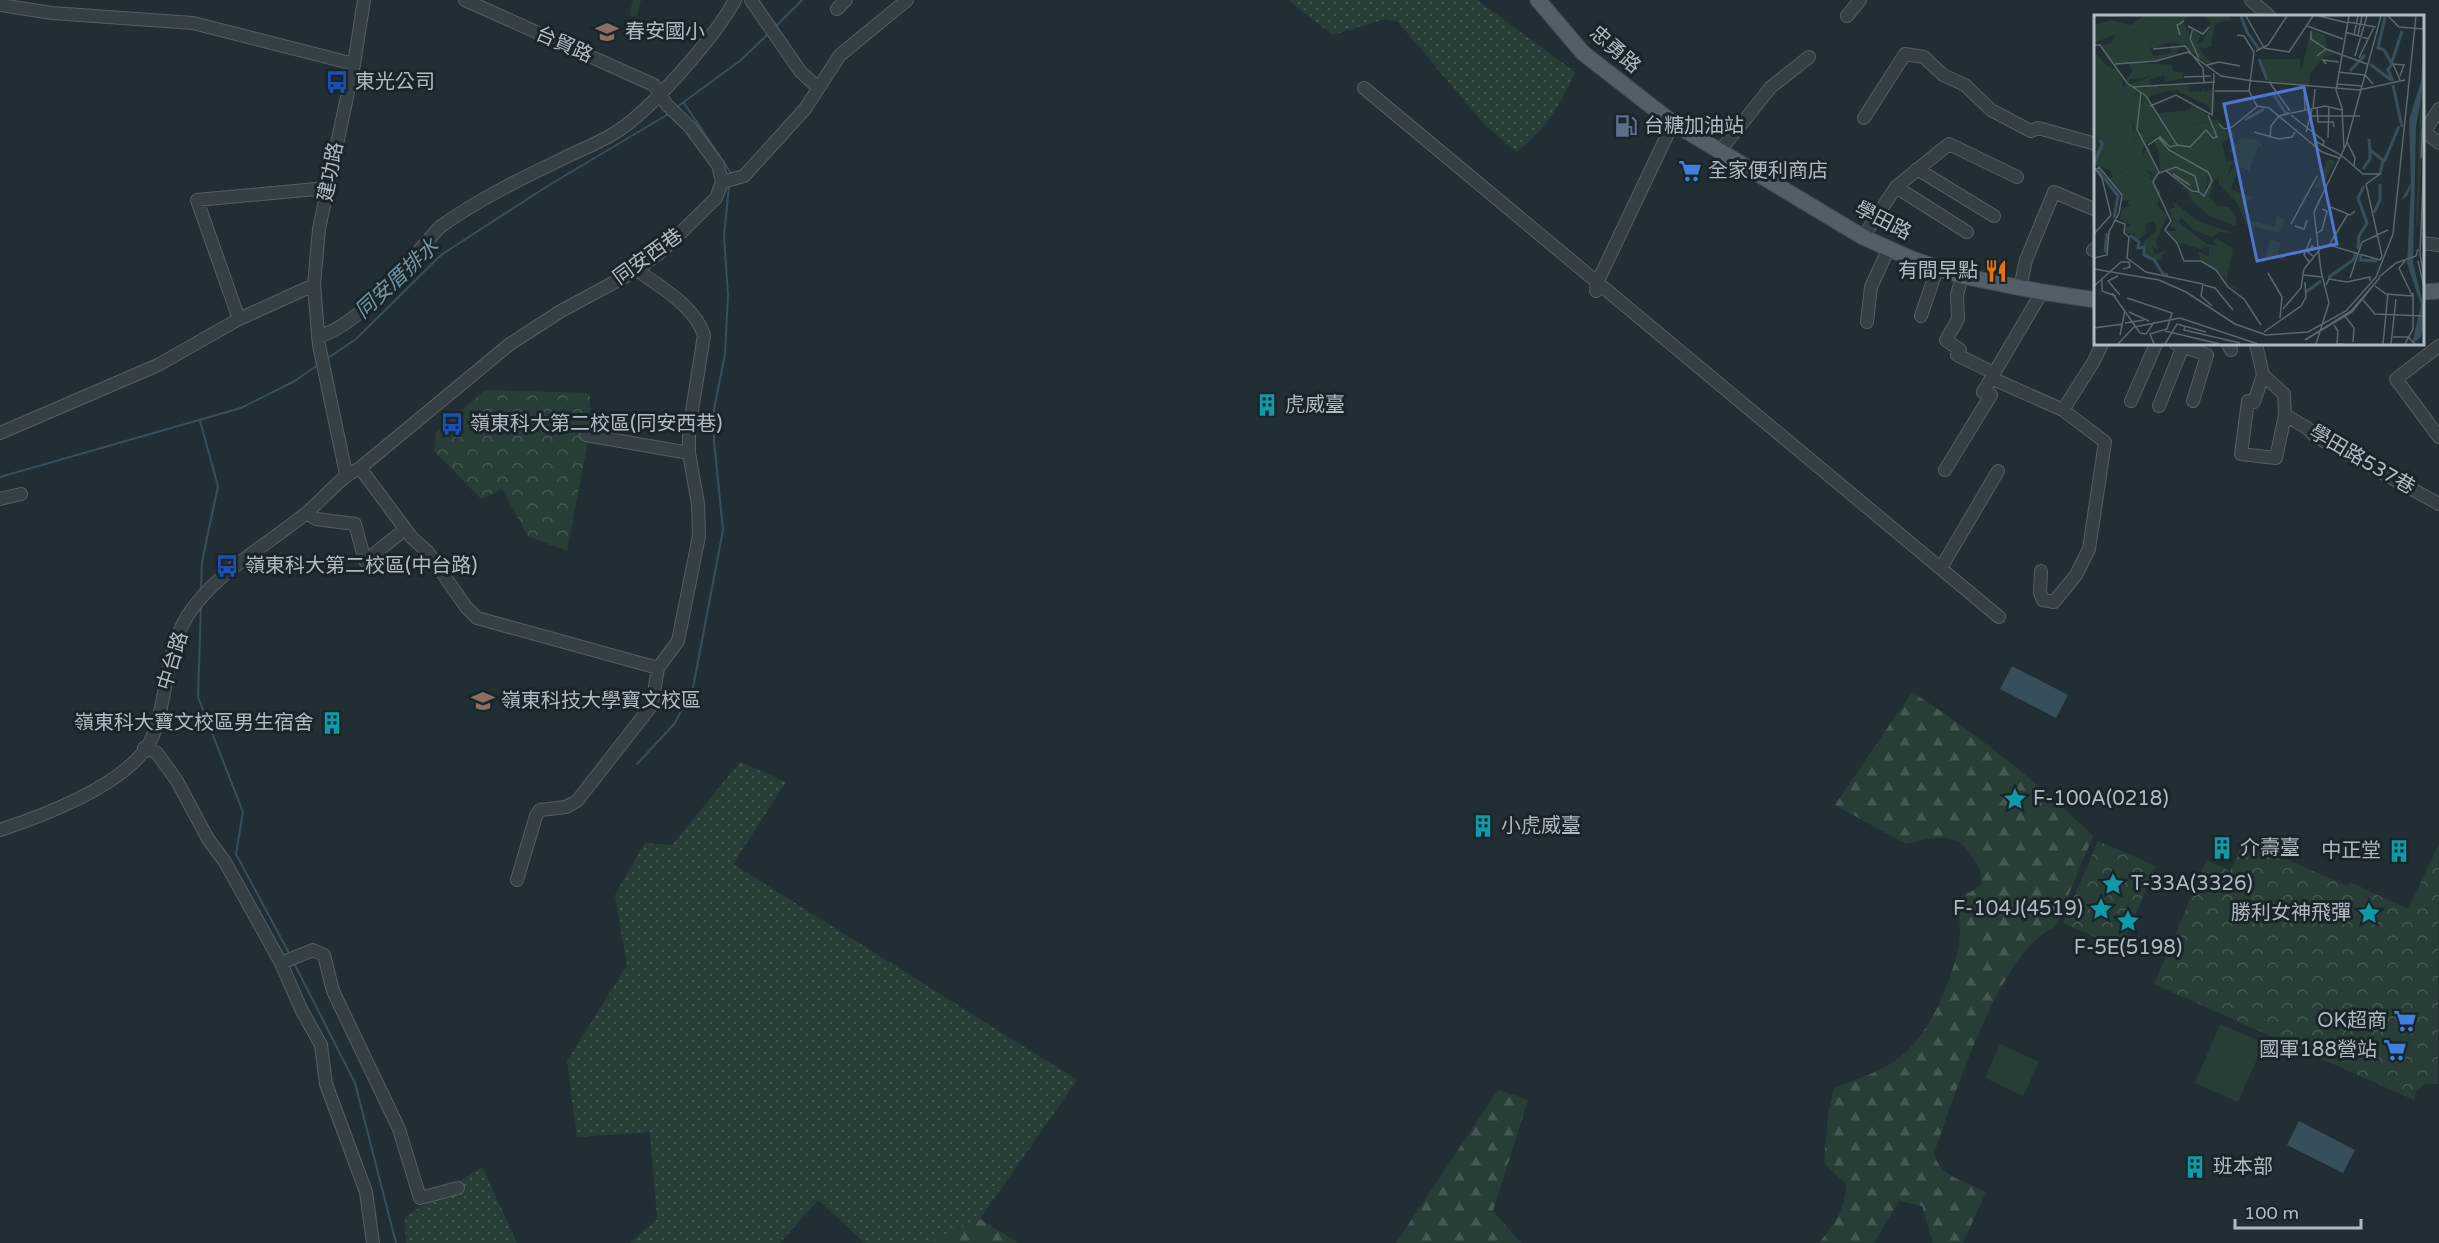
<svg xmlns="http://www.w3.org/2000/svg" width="2439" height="1243" font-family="'Varela Round','Noto Sans TC',sans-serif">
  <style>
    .grass { fill: url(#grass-dots) }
    .forest { fill: url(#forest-firs) }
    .park { fill: url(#park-crowns) }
    .garden { fill: #293d37 }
    .water { fill: #364f5b }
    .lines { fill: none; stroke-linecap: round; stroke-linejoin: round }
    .stream { stroke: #364f5b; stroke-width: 2 }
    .minor-casing { stroke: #525e63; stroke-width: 14 }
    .major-casing { stroke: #414c52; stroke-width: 17 }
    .minor { stroke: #354045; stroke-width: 12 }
    .major { stroke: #535f66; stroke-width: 15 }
    .labels { text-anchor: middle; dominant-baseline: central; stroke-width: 6; stroke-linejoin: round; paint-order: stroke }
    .poi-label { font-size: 20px; fill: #afbbc2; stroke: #1a252a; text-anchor: start }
    .street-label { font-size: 20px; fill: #afbbc2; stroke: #1a252a }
    .water-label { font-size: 21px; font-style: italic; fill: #7294a4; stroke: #1a252a }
    .inset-river { fill: none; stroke: #364f5b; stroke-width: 3 }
    .inset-road { fill: none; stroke: #5a676d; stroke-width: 1.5 }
    .view { fill: #5074d0; fill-opacity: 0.15; stroke: #5074d0; stroke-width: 3 }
    .inset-edge { fill: none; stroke: #afbbc2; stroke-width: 3 }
  </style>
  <defs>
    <pattern id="grass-dots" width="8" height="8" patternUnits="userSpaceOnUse" patternTransform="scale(1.5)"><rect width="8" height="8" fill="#293d37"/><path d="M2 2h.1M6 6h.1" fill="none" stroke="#465752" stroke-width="1.8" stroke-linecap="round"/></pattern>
    <pattern id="forest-firs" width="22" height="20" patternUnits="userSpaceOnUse" patternTransform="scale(1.5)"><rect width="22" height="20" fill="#293d37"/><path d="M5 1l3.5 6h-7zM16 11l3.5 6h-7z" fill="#465752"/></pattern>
    <pattern id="park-crowns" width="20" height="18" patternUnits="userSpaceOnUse" patternTransform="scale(1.5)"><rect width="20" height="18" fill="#293d37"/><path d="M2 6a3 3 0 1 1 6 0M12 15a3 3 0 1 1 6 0" fill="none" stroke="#465752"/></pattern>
  </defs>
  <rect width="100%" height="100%" fill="#212f35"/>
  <!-- grass -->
  <path class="grass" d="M1288 0H1477L1575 72C1562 103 1544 132 1516 152L1484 124 1398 22 1385 19 1333 35Z
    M740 762 786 782 733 864 1077 1080 980 1219 928 1243H865L818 1200 780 1243H630L657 1219 650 1132 577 1137 567 1061 627 965 615 895 645 843 672 845Z
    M482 1167 517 1243H406L405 1217Z"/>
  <!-- forest -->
  <path class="forest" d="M1912 692C1977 734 2038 782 2093 836L2055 927C1998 952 1955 1096 1934 1153 1938 1176 1967 1182 1986 1192L1963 1243H1933L1922 1206 1899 1201 1874 1243H1819C1834 1225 1846 1208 1846 1184L1824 1163 1828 1114 1834 1088C1851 1081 1869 1076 1885 1067 1926 1046 1947 992 1958 950 1962 933 1959 916 1957 899L1981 886C1983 874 1980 869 1974 859 1956 829 1935 837 1906 844L1835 805Z
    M1498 1090 1528 1100 1493 1211 1521 1243H1396Z
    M980 1219 1019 1243H928Z"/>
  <!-- park -->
  <path class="park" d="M485 390 590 393V430L567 551 528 536 502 489 481 499 434 451 436 432Z
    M2244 840 2347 886 2350 882 2408 909 2439 844 2438 1084H2426L2416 1092 2414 1100 2154 984 2207 860 2230 871Z
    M2098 841 2156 866 2121 948 2063 923Z"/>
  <!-- garden -->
  <path class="garden" d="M633 0H641L637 17 629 15Z
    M2220 1024 2264 1043 2238 1102 2195 1083Z
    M2000 1044 2039 1062 2023 1096 1985 1078Z"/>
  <!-- water -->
  <path class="water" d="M2012 666 2068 695 2056 718 2000 689Z
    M2299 1121 2355 1150 2343 1173 2287 1145Z"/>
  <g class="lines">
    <!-- stream -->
    <path class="stream" d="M774 28 802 0
      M684 103 731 173 730 176
      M677 107 741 60 768 34
      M328 358 356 339 441 255 546 187 670 113
      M200 421 218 486 202 562 201 591
      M0 477 241 408 293 382 318 365
      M201 605 198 697 243 812 236 854 290 955
      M637 764 675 723 693 688 723 530 714 441V409L725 354 728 295 724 236 729 185
      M294 963 355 1083 396 1243"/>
    <!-- minor casing -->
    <g class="minor-casing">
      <path id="minor" d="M751 0 800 71 818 88
        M2251 0 2269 16
        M0 5 52 13 193 23 354 64
        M837 9 846 0
        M1847 16 1860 0
        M1364 88 1999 617
        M1864 118 1905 54 1924 57 1943 75 1965 85 1991 110 2031 131 2038 128 2096 144
        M2422 130 2439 143
        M2425 131 2439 109
        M1719 152 1771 87 1809 57
        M1917 169 1994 216
        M722 182 744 176 805 109 840 55 907 0
        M1896 187 1967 232
        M1863 237 1896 187 1949 144 2017 177
        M2422 243 2439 245
        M2093 250 2096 248
        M1962 276 1957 295 1958 319 1946 340 1960 350 1957 355 1994 373
        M2020 288 2026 260 2054 192 2096 210
        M1596 291 1597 283 1673 123
        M1921 316 1937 269
        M239 319 197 200 327 188
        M1867 322 1871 287 1888 250
        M318 337C365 322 407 262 440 227 476 201 516 181 556 162 575 152 595 145 613 134 649 113 715 37 735 0
        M2176 344 2207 355 2193 401
        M2228 344 2231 350
        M2256 344 2263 375 2254 402 2248 401 2241 454 2276 458 2285 415
        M2439 346 2396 379 2439 437
        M2263 375 2284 394 2285 415 2307 428 2315 436 2439 504
        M1991 378 2063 410 2105 442 2089 549 2076 575 2054 602 2043 600 2040 593 2041 571
        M2131 401 2156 344
        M2159 406 2183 346
        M2063 410 2094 361 2102 344
        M0 433 158 365 239 319 314 285
        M586 435 689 453
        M360 468 412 538 427 551 466 607 477 618 658 668
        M1945 470 1991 395 1983 392 2042 292
        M346 474 319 345 314 285 319 229 354 64 364 0
        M0 499 21 494
        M307 513 316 519 355 524 365 561 398 535
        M1941 568 1998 471
        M144 748 157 753 177 781 208 839 225 862 281 963 301 1009 321 1045 326 1084 366 1192 373 1243
        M0 830C45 815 137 781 154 733 168 694 165 651 188 615 216 572 266 546 305 514 324 499 338 478 360 468L510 344 561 311 637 270 662 251 716 198 722 182 718 165 690 127 667 105 654 85 465 0
        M517 880 536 816 540 810 566 807 577 801 652 705 658 668 678 641 699 536 698 504 689 453V430L704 335C694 305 661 288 637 270
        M281 963 313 950 324 955 333 991 399 1129 420 1198 458 1188"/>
    </g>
    <!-- major casing -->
    <g class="major-casing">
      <path id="major" d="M1538 0 1583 53 1673 123 1863 237 1912 259 1962 276 2042 292 2096 300
        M2422 292 2439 291"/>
    </g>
    <!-- minor -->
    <use href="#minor" class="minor"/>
    <!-- major -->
    <use href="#major" class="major"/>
  </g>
  <!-- icons -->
  <defs>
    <g id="school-bare" transform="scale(1.8)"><path d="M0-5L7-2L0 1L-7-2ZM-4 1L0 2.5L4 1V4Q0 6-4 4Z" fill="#8d6e63" stroke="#1a252a" stroke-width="2.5" paint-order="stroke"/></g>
    <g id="bus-bare" transform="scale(1.8)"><path d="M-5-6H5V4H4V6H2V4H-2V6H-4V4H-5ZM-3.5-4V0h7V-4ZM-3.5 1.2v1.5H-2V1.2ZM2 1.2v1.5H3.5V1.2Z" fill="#1a4fb4" stroke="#1a252a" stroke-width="2.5" paint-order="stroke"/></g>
    <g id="fuel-bare" transform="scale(1.8)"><path d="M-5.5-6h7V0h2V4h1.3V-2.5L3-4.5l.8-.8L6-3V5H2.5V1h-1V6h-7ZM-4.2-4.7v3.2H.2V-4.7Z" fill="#5c6f8a" stroke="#1a252a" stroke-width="2.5" paint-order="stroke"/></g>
    <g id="supermarket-bare" transform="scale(1.8)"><path d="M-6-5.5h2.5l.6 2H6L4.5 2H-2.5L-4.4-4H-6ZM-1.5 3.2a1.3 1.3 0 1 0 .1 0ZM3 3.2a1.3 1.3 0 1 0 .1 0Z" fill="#3f7fe0" stroke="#1a252a" stroke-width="2.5" paint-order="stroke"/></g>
    <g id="restaurant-bare" transform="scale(1.8)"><path d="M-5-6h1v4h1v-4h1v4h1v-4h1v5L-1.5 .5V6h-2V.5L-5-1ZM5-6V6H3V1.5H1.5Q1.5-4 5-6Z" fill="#e8710a" stroke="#1a252a" stroke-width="2.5" paint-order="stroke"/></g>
    <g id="building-bare" transform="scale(1.8)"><path d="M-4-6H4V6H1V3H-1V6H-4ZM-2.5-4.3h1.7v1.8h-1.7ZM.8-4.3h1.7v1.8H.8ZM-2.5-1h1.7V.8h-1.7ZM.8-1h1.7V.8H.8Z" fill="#0f9aa8" stroke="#1a252a" stroke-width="2.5" paint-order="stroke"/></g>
    <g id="university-bare" transform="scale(1.8)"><path d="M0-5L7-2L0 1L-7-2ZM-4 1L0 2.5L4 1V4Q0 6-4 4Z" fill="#8d6e63" stroke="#1a252a" stroke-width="2.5" paint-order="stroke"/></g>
    <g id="sight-bare" transform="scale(1.8)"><path d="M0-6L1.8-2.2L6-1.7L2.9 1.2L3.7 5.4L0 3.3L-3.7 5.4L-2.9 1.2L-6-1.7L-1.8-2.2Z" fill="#0f9aa8" stroke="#1a252a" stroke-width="2.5" paint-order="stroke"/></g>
  </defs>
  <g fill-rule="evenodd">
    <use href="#school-bare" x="607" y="32"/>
    <use href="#bus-bare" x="337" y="82"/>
    <use href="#fuel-bare" x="1626" y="126"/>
    <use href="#supermarket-bare" x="1690" y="171"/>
    <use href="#restaurant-bare" x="1996" y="271"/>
    <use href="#building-bare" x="1267" y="405"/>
    <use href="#bus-bare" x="452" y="424"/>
    <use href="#bus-bare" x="227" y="566"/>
    <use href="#university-bare" x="483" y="701"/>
    <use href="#building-bare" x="332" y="723"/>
    <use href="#sight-bare" x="2015" y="799"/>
    <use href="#building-bare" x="1483" y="826"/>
    <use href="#building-bare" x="2222" y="848"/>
    <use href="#building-bare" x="2399" y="851"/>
    <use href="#sight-bare" x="2113" y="884"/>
    <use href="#sight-bare" x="2101" y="909"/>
    <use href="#sight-bare" x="2369" y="913"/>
    <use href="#sight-bare" x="2128" y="921"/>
    <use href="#supermarket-bare" x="2405" y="1021"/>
    <use href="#supermarket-bare" x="2395" y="1050"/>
    <use href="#building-bare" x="2195" y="1167"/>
  </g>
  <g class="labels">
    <!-- poi labels -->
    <g class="poi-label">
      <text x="625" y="32">春安國小</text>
      <text x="355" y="82">東光公司</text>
      <text x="1644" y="126">台糖加油站</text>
      <text x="1708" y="171">全家便利商店</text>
      <text x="1978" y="271" text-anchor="end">有間早點</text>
      <text x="1285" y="405">虎威臺</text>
      <text x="470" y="424">嶺東科大第二校區(同安西巷)</text>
      <text x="245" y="566">嶺東科大第二校區(中台路)</text>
      <text x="501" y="701">嶺東科技大學寶文校區</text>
      <text x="314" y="723" text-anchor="end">嶺東科大寶文校區男生宿舍</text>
      <text x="2033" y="799">F-100A(0218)</text>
      <text x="1501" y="826">小虎威臺</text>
      <text x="2240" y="848">介壽臺</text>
      <text x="2381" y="851" text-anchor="end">中正堂</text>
      <text x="2131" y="884">T-33A(3326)</text>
      <text x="2083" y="909" text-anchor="end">F-104J(4519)</text>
      <text x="2351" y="913" text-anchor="end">勝利女神飛彈</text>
      <text x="2128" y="948" text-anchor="middle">F-5E(5198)</text>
      <text x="2387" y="1021" text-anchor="end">OK超商</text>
      <text x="2377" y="1050" text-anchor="end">國軍188營站</text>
      <text x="2213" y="1167">班本部</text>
    </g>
    <!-- street labels -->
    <g class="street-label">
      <text transform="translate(564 45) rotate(24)">台貿路</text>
      <text transform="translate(1615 50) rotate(41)">忠勇路</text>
      <text transform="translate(331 172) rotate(-79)">建功路</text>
      <text transform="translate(1883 221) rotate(27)">學田路</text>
      <text transform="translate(648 257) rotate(-36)">同安西巷</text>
      <text transform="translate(2362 460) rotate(30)">學田路537巷</text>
      <text transform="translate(173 661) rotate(-73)">中台路</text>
    </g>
    <!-- water labels -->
    <g class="water-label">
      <text transform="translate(397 279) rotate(-43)">同安厝排水</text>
    </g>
  </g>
  <!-- overview -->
  <g transform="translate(2094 15)">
    <rect width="330" height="330" fill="#212f35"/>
    <path d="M50 1H72L49 14 42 13 34 24 26 26 33 28 36 34 40 30 61 26 56 31 59 41 77 38V31L86 32 82 39 66 45 22 48 13 43 8 31 18 27 21 19 0 28V10L17 5 37 10ZM89 15 95 16V25L90 27 51 24 50 20 59 16ZM165 44H206L207 57 216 59V72L175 66ZM44 77 47 95 49 79 80 128 85 113 124 104 131 116 137 115 141 119 128 128 132 146 141 145 143 141 135 136 138 129H146L144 125 149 123 164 125 170 133 164 131 155 156 138 149 132 164 124 160 123 165 73 134 64 122H55L44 114 43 122 32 138 41 115 34 95 41 89 38 84ZM54 130 64 158 59 168 67 177 63 191 74 200 62 226 64 235 58 231 60 239 71 236 64 247 51 239 52 231 48 229 62 216V209L58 206 51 210 52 219 46 224 42 225 40 218 32 219 31 213 37 210 26 204 27 194 36 191 33 189 36 185 28 186 27 178 22 176 27 180 24 181 17 172 18 166 11 163H18L17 156 1 149 10 136 20 143 28 158 38 162 31 157 33 153 54 160 57 165 60 159 51 154V148L56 147 49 140ZM234 144 241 146 227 174 221 172Z" fill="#293d37"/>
    <path d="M72 1H94L88 7 94 16H59L51 20V24L95 25 104 42 88 29 73 27 59 34 56 31 61 26 40 30 36 35 33 28H23L25 23 34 24 45 10 49 13ZM112 1H135L139 5 121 8 117 32 105 33 114 45 120 47 117 51 106 43 96 24 100 16 107 20 102 29 109 27 116 8ZM0 36 13 51 25 55 29 72 56 62 35 64V69L32 65 38 57 35 47 78 50 79 56 89 58V63L71 67 70 61 56 64 59 74 60 70 64 73 89 69 94 70 96 77 108 76 110 72V77L120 74 121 96 118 99 115 91 81 75V79L77 75 56 81 55 85 40 72 53 74 50 70 38 71 47 78V95L43 77 38 84H45L44 87 10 114 14 118V131L1 146 3 139 0 137 4 134 0 131V119L3 124 4 136 7 130 0 117ZM101 90 117 105 86 113 91 125 83 130 59 94 65 98 91 96ZM142 148 145 152 137 174 160 183 149 189 152 204 180 212 183 201 191 205 185 218 162 212 156 215 158 211 152 209 144 189 125 169 124 160 129 157 132 164ZM116 159 120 164 115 182 123 191 135 192 142 202V211L114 200 97 185 91 189 97 183 94 176 90 174 85 180 89 172 84 168 78 173 83 167 79 163 97 177 112 181ZM79 186 102 205 138 218 125 217 118 222 100 215 88 203 84 207 113 229 124 230 119 227 123 223 139 234 132 267 143 273V276L132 267 131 262 106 245 104 236 115 242V232L106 234 84 227 73 216H83L76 210 79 207 75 193H81Z" fill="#293d37"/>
    <path d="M217 15 231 20 233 33 241 39 230 42 216 59 207 57ZM35 95 41 122 32 138 43 123V118H48L45 115 59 124 64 122 73 134 114 158 112 179 101 177 69 154 66 157 64 135 58 125 49 132V140L56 147 51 148V154L60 163 31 154 38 163 23 154 20 143 10 136 15 121 9 114 26 97Z" fill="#293d37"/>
    <path d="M330 71 324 210 322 211 326 91ZM176 224 186 228 184 239 191 241V245L172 242Z" fill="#293d37"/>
    <path d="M330 21V69L322 111 319 248 329 289 330 310 327 322 318 329 327 290 313 248 317 172 313 181 307 185 317 168 315 105 327 66Z" fill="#364f5b"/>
    <path class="inset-river" d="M147 1 153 17 165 34M291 2 284 33 290 35 298 49 294 55 299 66M165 44 173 65M298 47 308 16M276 49 297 65M256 56 271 40M299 70 308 112M180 80 192 99M151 105 170 94M275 124 276 135 289 145 286 159M290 147 305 111M0 150 8 129 6 125M269 154 276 144V135M4 155 24 181 20 203M280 198 286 185V169M36 220 45 227 44 233 50 232V240L60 245 69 259 74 260M264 234 265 221 273 208 264 183 270 171M11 237 13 218M267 240 266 245 283 246M234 263 259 245 262 238M212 277 227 266"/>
    <path class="inset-road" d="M152 1 170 33M225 1 254 8M294 1 305 12 330 14M254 7 282 12M94 11 109 19 115 12M213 11 249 24M99 13 96 24 105 43M217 16V24L232 34 223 41M251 17 275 24M86 20 83 10 90 6M143 20 150 21 160 37 155 76M260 20 264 1M264 20 268 1M0 30H6L33 68 52 81 83 130 76 132 66 122 54 130M170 33 195 37 219 1M59 34 91 31 109 53 110 68M232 34 273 49M162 36 174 30 193 1M261 41 273 1M265 43 280 12M21 49 62 46 94 37 127 61 159 66 265 75 311 65M232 49 229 45 245 47M113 50 125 47 146 51M244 57 271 60 279 69M90 62 117 61M306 65 299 49 310 50 306 61M176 68 196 96M243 69 268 71M210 71 211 96M39 72 121 67M121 76H155M155 76 163 91 175 93 228 137 245 143M47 78 43 114 65 157 59 167 77 206 71 215 83 228 90 246H107L122 255 134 272 150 284 167 310M56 91 82 80 118 100 120 58M223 93 224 107H239L240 112M219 94 221 74M193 97 230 126 229 130M184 101 231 91 248 95M216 101H266M125 109 130 114 138 112 164 91M160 117 185 124 198 122 201 117M212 117 218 95M65 123 75 135 114 157 118 166 110 181 105 177 101 161 82 152 65 158M176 123 177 111 185 101M234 123 235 91M253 127 261 143 260 151M83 130 96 132 112 115 119 123 123 122 114 100M250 134 248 93 242 75 255 1M330 142 326 239 330 264M327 143 330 81M0 152 8 163 17 200 0 219M72 156 98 176 105 177M79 159 96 170M234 191 256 200 261 196M20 205 31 209 30 218 35 222 33 243 52 257 109 269 107 281 118 291M197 209 223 161M201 211 210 214 213 205M222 219 228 215 233 196 228 194M235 230 254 199M220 242 214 237 218 231 221 234M0 243 13 240 15 217 25 198 28 180 5 152 2 155M311 246 305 253 318 280M324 246 330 272M216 248 210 240 217 223M0 254 65 265 92 277 141 309 172 320 214 317 252 296 282 262 299 219 322 1M174 258 188 282 186 303M210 260 228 262M24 261 14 266 26 280M285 262 302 248 322 241 324 234M256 263 268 227 294 215M8 264V276L22 281M282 267 257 296 211 325 258 297 286 262M110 270 121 273 139 295M232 270 235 264 253 267 276 262V266M0 271 27 247H35L36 252 29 254M281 271 292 279 319 281M18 278 46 318 52 319 60 307M33 283 78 298 73 314 56 319 60 329M269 285 281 299 330 301M189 294 207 273 210 254 227 233 235 230 286 245 288 241 272 169 286 159H269L247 140 221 126M35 297 55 306M251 301 260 313 259 327M31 308 50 305M240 310 244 316 243 329H249M91 311 90 315 146 328M0 313 29 309M71 316 126 329M170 317 207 291 212 282 211 267M26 320 31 295M299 322H314L321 329M24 329 40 312 86 303 164 329M71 329 83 309 112 317M222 329 235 288 227 256 220 197 252 130 287 1M289 329 294 278M297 329 302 284M311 329 319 314V278"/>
    <path class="view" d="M210 72 243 229 163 246 130 89Z"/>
    <rect width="330" height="330" class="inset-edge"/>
  </g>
  <!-- scale -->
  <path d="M2235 1219v9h126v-9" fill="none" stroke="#afbbc2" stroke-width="3"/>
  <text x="2244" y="1219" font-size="18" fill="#afbbc2" stroke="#1a252a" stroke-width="4.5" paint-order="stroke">100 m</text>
</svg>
